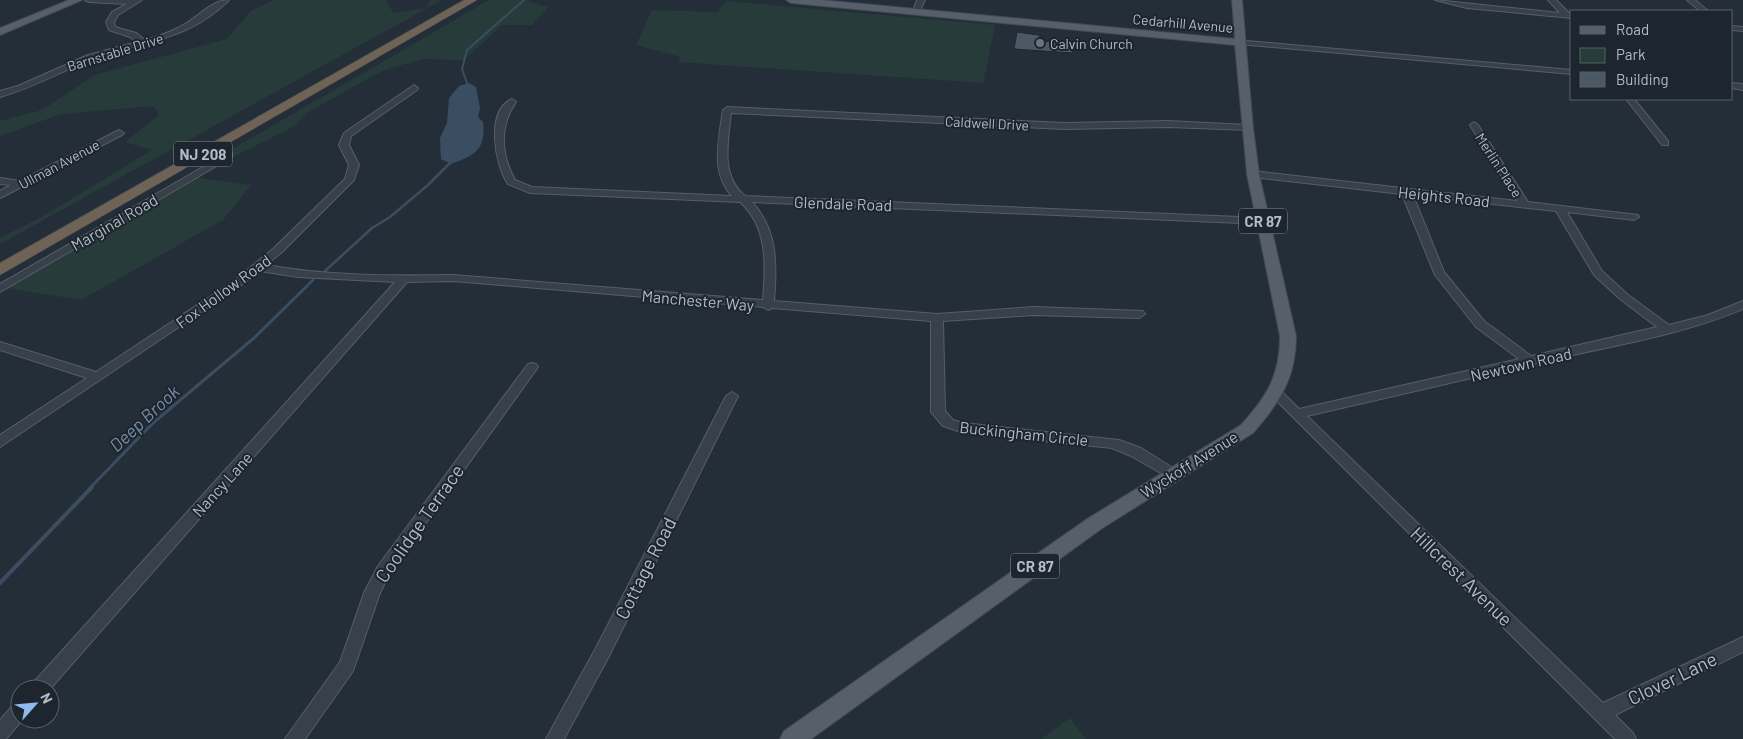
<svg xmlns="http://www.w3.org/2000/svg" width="1743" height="739" font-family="Barlow,sans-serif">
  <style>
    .green { fill: #273b3b }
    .water { fill: #3b4d61 }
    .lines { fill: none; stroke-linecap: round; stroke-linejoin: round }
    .stream-far3 { stroke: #3b4d61; stroke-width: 2 }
    .stream-far2 { stroke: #3b4d61; stroke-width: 2.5 }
    .stream-far1 { stroke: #3b4d61; stroke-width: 3 }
    .stream { stroke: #3b4d61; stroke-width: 4 }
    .building { fill: #4c5965; stroke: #1f2730 }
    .minor-casing { stroke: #565e67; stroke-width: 2 }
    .major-casing { stroke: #414952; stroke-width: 2 }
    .highway-casing { stroke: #434b54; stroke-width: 1 }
    .minor { fill: #38404a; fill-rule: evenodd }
    .major { fill: #565f6a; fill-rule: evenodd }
    .highway { fill: #6f6355; fill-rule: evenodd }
    .worship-dot { fill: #6b7280; stroke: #1d252e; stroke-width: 2 }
    .labels { text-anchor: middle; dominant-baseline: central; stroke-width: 4; stroke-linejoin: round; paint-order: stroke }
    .far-street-label { font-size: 14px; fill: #b3bbc5; stroke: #1d252e }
    .far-poi-label { font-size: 14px; fill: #b3bbc5; stroke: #1d252e; text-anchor: start }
    .shield { fill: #1d252e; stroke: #868e98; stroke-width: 1 }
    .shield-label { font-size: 15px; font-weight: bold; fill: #b3bbc5 }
    .street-label { font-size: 16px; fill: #b3bbc5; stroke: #1d252e }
    .water-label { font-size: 18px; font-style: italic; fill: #768ea7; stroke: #1d252e }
    .near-street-label { font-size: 19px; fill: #b3bbc5; stroke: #1d252e }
  </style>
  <rect width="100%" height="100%" fill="#242e39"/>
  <!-- green -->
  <path class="green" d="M274 0H386L393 13 426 8 430 0H442L0 244V238L40 218 152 150 125 142 159 115 154 106 61 114 0 136V121L42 110 95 75 227 39 251 11Z
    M489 0H530L529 2 548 7 532 25H502L464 60 423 59 384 70 308 112 293 127 193 177 251 185 223 220 81 300 0 287V284Z
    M727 1 995 25 983 83 678 62 681 57 636 45 652 10 717 12Z
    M1070 718 1086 739H1041Z"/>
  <!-- water -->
  <path class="water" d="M469 83 476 87 480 108 478 117 483 122C486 149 476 155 451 164L441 159 440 138 447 123 449 98 459 86Z"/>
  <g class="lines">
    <!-- stream-far3 -->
    <path class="stream-far3" d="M468 86 462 69 467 50 524 0"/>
    <!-- stream-far2 -->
    <path class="stream-far2" d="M325 271 372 228 390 217 428 185 452 161
      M305 288 313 280"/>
    <!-- stream-far1 -->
    <path class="stream-far1" d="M90 488 153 423 254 338 306 287"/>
    <!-- stream -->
    <path class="stream" d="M0 583 92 487"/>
  </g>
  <!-- building -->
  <path class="building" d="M1017 32 1038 35 1040 36 1039 41 1074 43 1072 53 1014 49Z"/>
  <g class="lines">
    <!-- minor casing -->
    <g class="minor-casing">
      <path id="minor" d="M85 0H142L118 15 114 22 115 27 136 33 145 40C159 36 172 32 185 24 199 16 212 0 229 0 187 42 143 40 93 59 61 71 33 88 0 97V91L18 86 88 55 137 42 130 37 109 30 106 22 112 12 127 4 89 2Z
        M917 0H925L918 14H912Z
        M1435 0 1560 13 1548 0H1556L1569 13 1572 14V18L1467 8Z
        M1687 0H1695L1708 11H1700Z
        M1732 26 1743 27V31L1732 30Z
        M1236 40 1572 70V74L1239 44 1235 42Z
        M1732 83 1743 84V90L1732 88Z
        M414 85 418 88 417 90 351 136 349 145 359 165 354 180 282 252 266 265C327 276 391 276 453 275L763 300C766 265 768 227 740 202L530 193 508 184C495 165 485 111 512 99L516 102C499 126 501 155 515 180L532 187 732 196C710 173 719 138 723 110L727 107 1065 123 1168 121 1247 125 1250 126V130L1168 127 1065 129 731 113C728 142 720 175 745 196L1263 218 1268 221 1263 224 752 202C778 230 777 266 774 301L937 314 1034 307 1143 311 1145 314 1139 318 1034 315 943 321 945 411 953 420 964 423 1119 440 1141 448 1176 470 1178 474 1176 478 1171 479 1131 456 1112 448 964 433 943 426 931 412V321L772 308 768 310 763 307 453 281 407 282 50 689H30L33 683 395 282 298 277 260 271 243 284 0 447V435L87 378 0 350V342L96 372 235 280 274 248 345 179 349 165 339 145 344 133Z
        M1626 99H1634L1668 141V145H1662Z
        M1474 122 1478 125 1528 202 1638 215 1639 217 1634 220 1567 212 1602 271 1628 295 1669 325 1708 315 1743 301V309C1680 336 1604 347 1537 363L1531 366 1528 365 1307 416 1603 703 1743 637V652L1615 715 1633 733 1636 739H1615L1269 393 1275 389 1280 390 1299 409 1519 359 1476 327 1435 275 1402 194 1253 177 1248 174 1253 171 1517 201 1470 125ZM1413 195 1556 211 1594 275 1620 299 1657 327 1531 356 1484 321 1444 272Z
        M119 130 124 133 122 135 0 198V191L11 185 0 184V178L20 181Z
        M229 152 232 153V157L0 292V284Z
        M532 363 536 364 538 367 536 370 389 574 380 593 353 671 305 739H285L340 662 364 593 378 566 528 364Z
        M732 392 738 396 609 656 564 739H546L597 646 726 396Z
        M20 702V719H23L6 739H0V720L14 704Z"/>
    </g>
    <!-- major casing -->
    <g class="major-casing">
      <path id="major" d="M69 0H82L0 35V28Z
        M786 0H821L1235 39 1232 0H1242L1253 128 1259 174 1296 336C1296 378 1280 402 1253 433L1101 529 811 739H780L784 731 1087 519 1241 425C1267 396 1280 376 1280 336L1247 174 1235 45 791 3Z"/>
    </g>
    <!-- highway casing -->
    <g class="highway-casing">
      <path id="highway" d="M464 0H477L0 275V263Z"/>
    </g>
    <!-- minor -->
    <use href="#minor" class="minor"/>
    <!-- major -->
    <use href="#major" class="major"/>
    <!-- highway -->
    <use href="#highway" class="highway"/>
  </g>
  <!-- markers -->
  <circle class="worship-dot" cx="1040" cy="43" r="5"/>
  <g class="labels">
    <!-- far-street labels -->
    <g class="far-street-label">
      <text transform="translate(1183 23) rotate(5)">Cedarhill Avenue</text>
      <text transform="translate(115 52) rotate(-17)">Barnstable Drive</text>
      <text transform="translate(987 123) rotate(3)">Caldwell Drive</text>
      <text transform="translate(59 164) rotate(-28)">Ullman Avenue</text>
      <text transform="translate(1499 165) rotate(57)">Merlin Place</text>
    </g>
    <!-- far-poi labels -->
    <g class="far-poi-label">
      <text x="1050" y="43">Calvin Church</text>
    </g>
    <!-- shield labels -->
    <g class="shield">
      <rect x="174" y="141.5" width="58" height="25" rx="4"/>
      <rect x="1239" y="208.5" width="48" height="25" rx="4"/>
      <rect x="1011" y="553.5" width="48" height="25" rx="4"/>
    </g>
    <g class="shield-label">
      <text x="203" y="154">NJ 208</text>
      <text x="1263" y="221">CR 87</text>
      <text x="1035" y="566">CR 87</text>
    </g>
    <!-- street labels -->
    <g class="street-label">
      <text transform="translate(1444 196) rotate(6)">Heights Road</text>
      <text transform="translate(843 203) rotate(2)">Glendale Road</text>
      <text transform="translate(114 222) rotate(-30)">Marginal Road</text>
      <text transform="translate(223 291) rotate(-36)">Fox Hollow Road</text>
      <text transform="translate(698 300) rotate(5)">Manchester Way</text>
      <text transform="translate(1521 364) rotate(-13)">Newtown Road</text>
      <text transform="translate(1024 433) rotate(6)">Buckingham Circle</text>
      <text transform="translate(1189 464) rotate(-32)">Wyckoff Avenue</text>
      <text transform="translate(222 484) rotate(-48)">Nancy Lane</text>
    </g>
    <!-- water labels -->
    <g class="water-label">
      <text transform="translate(144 418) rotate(-43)">Deep Brook</text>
    </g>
    <!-- near-street labels -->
    <g class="near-street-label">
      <text transform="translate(419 523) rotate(-55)">Coolidge Terrace</text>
      <text transform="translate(645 568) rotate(-63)">Cottage Road</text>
      <text transform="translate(1462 576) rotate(44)">Hillcrest Avenue</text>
      <text transform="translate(1672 678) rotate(-26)">Clover Lane</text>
    </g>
  </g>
  <!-- legend -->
  <rect x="1570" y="10" width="162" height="90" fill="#1d252e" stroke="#59616a"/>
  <rect x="1580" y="26" width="25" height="8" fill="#565f6a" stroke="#59616a"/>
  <text x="1616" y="35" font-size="15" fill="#b3bbc5">Road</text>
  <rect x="1580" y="48" width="25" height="15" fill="#273b3b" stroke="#59616a"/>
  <text x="1616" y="60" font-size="15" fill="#b3bbc5">Park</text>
  <rect x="1580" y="72" width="25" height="15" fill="#4c5965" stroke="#59616a"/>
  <text x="1616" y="85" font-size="15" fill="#b3bbc5">Building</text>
  <!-- north arrow -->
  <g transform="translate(35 704) rotate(63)"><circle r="24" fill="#1d252e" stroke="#59616a"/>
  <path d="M0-4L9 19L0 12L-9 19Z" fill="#8ebaef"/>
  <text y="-8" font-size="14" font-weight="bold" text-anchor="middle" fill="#b3bbc5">N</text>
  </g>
</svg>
